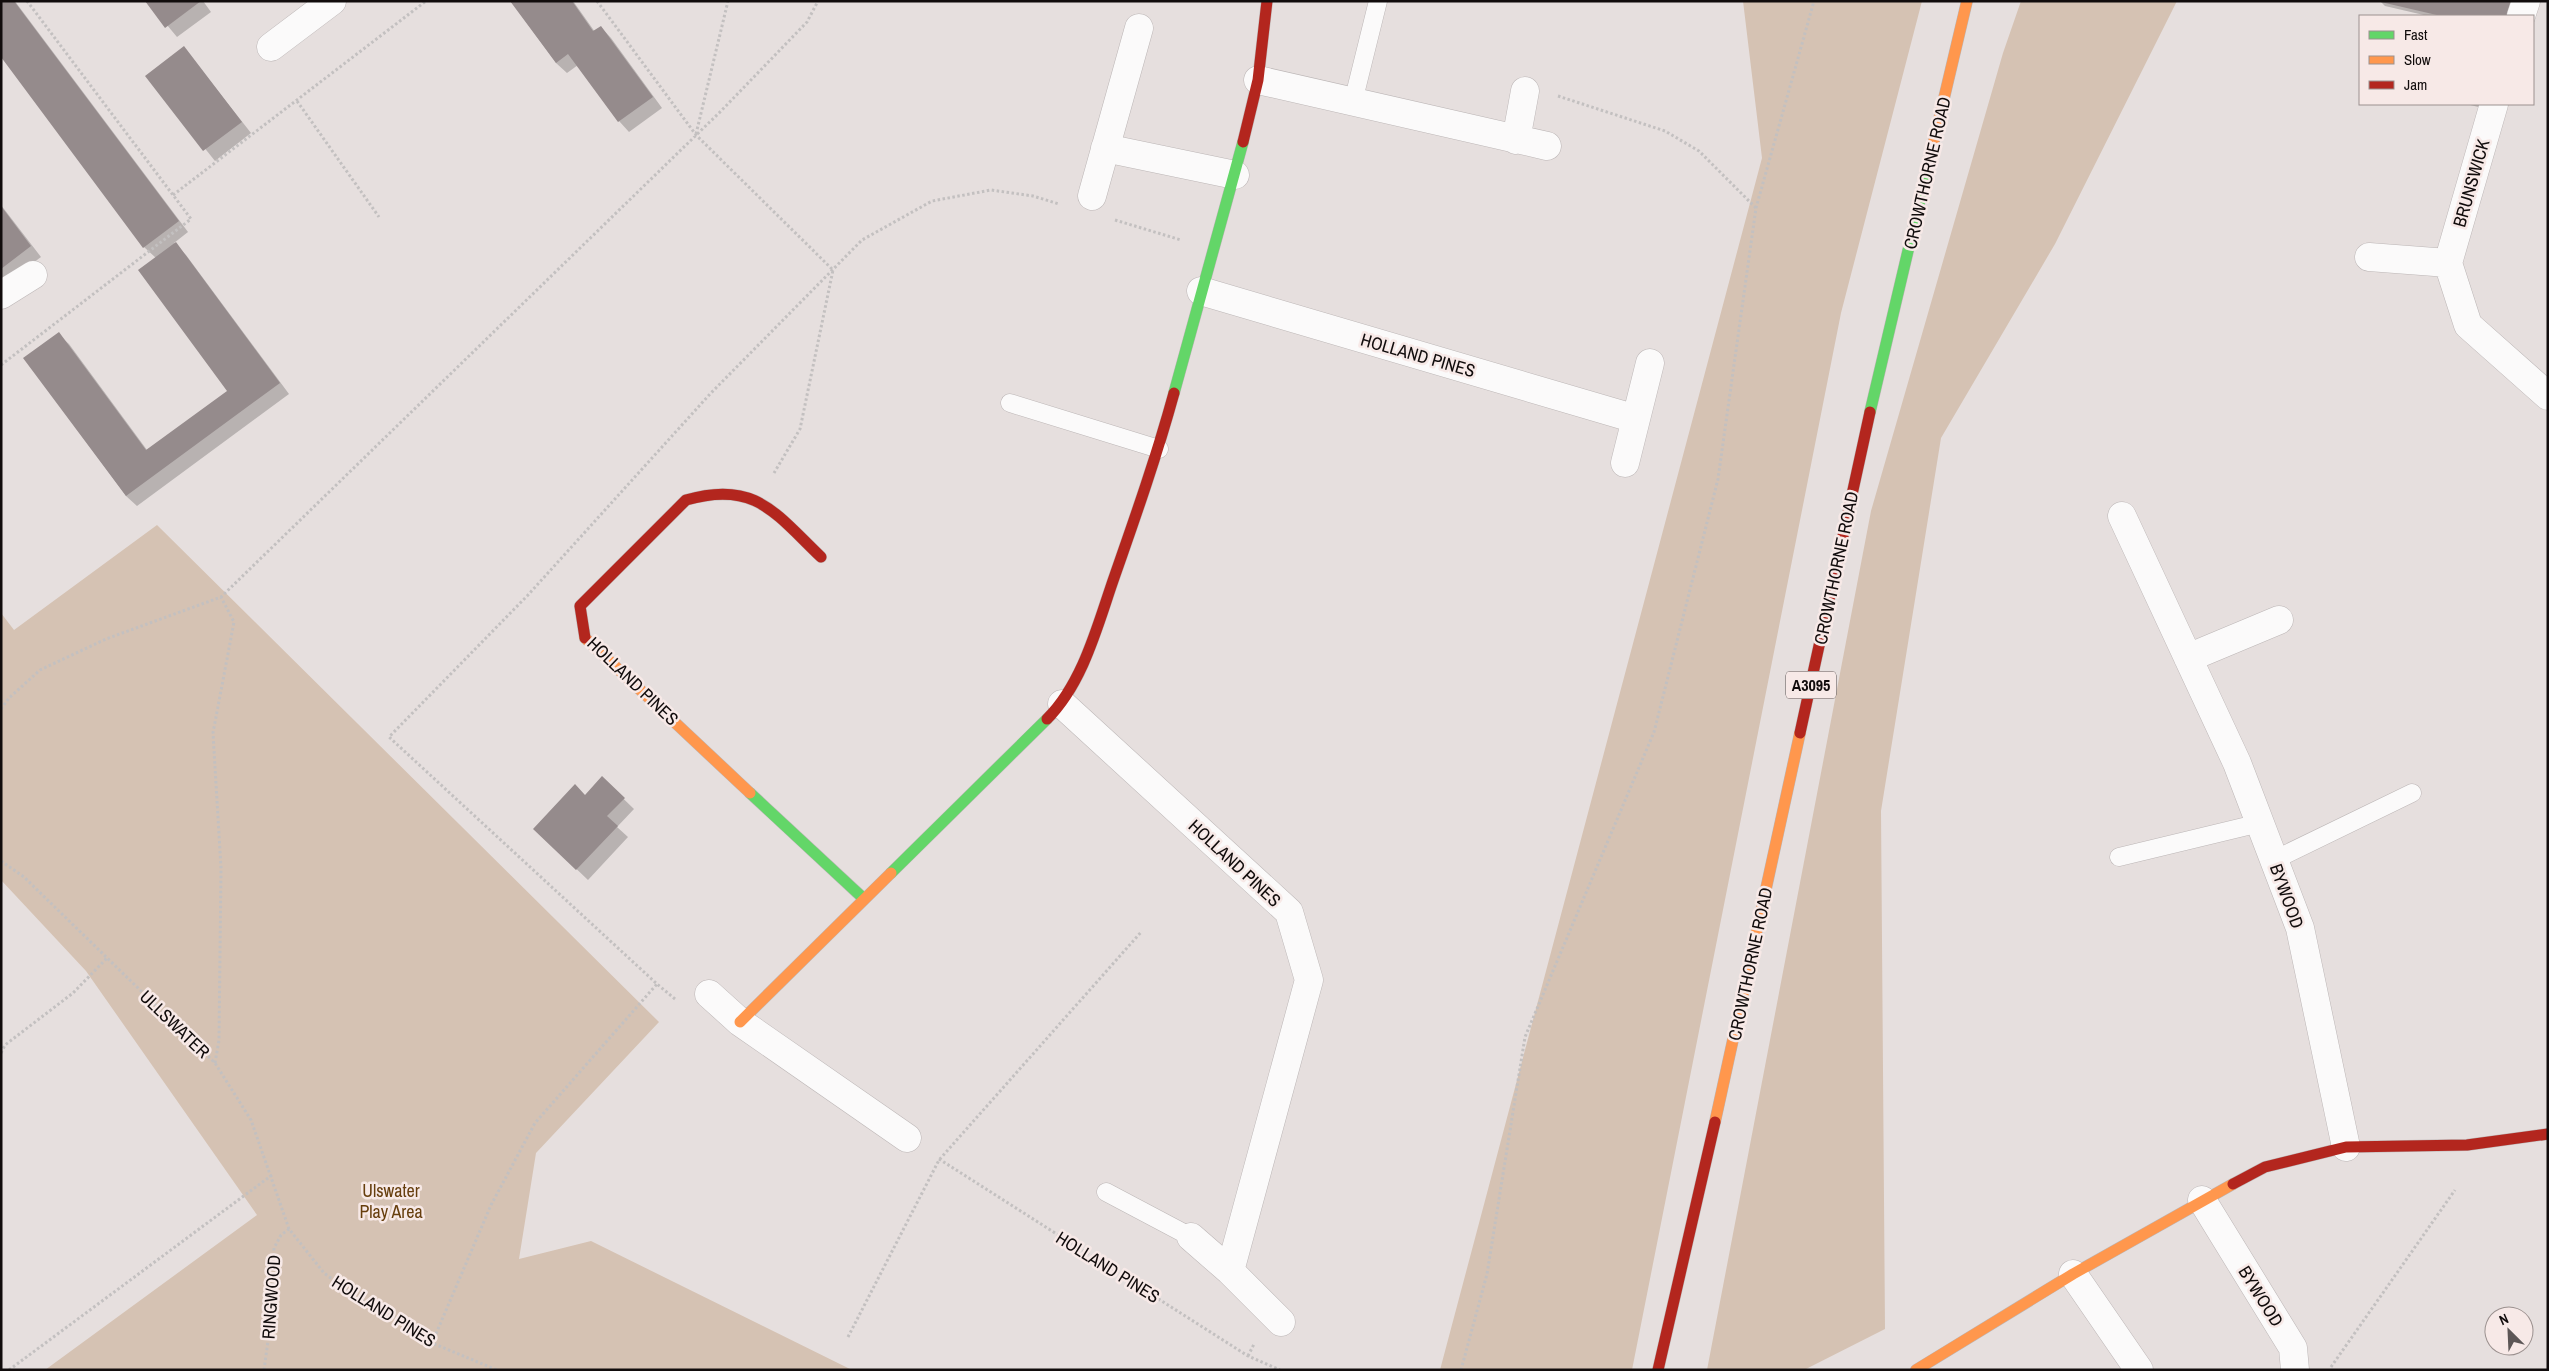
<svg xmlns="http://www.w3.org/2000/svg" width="2549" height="1371" font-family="'Archivo Narrow',sans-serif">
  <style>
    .green { fill: #d5c2b3 }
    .shadow { fill: #0003 }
    .building { fill: #958b8c }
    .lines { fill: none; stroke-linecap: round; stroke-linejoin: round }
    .lane-casing { stroke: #bcb6b6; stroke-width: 19 }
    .street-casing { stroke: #bcb6b6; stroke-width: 29 }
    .fast-casing { stroke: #bcb6b6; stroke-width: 12 }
    .slow-casing { stroke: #bcb6b6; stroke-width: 12 }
    .jam-casing { stroke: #bcb6b6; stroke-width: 12 }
    .path { stroke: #c3c0c0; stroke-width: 3; stroke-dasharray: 2.5 2.5; stroke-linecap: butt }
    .lane { stroke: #fbfafa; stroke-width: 18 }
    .street { stroke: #fbfafa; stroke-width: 28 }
    .fast { stroke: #63d668; stroke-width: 11 }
    .slow { stroke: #ff974d; stroke-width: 11 }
    .jam { stroke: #b3261e; stroke-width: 11 }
    .labels { text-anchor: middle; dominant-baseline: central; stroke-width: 5; stroke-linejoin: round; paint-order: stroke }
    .shield { fill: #f7e9e7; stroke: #564e4e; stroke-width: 1 }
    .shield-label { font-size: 16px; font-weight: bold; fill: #110c0c }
    .street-label { font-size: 18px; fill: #110c0c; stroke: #f7e9e7 }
    .park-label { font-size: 18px; fill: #663e0d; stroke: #f7e9e7 }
  </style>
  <rect width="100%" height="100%" fill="#e6dfde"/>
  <!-- green -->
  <path class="green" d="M1743 1H1922L1841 313 1632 1370H1440L1762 158Z
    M2021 1H2177L2055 244 1941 438 1881 811 1885 1329 1804 1370H1707L1871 511 2003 53Z
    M157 525 659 1022 536 1153 519 1259 591 1241 852 1370H45L257 1215 86 971 1 880V613L14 630Z"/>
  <!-- shadow -->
  <path class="shadow" d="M1 1H15L17 4 188 232 174 243 186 255 289 394 137 506 126 496 25 358 58 334 69 344 147 450 229 391 156 258 144 247Z
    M147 1H203L211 12 177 37Z
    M511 1H573L595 32 601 27 611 38 662 108 629 132 619 121 578 65 567 73 556 63Z
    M2380 1H2505L2520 16H2428L2385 6Z
    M184 48 251 133 215 161 147 76Z
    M2466 104H2492L2491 110Z
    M1 205 41 257 5 284 1 281Z
    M602 778 634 809 617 827 628 837 588 880 545 839Z"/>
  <!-- building -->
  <path class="building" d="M1 1H14L179 221 143 248 1 57Z
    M145 1H201L165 28Z
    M510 1H572L593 31 601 26 653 97 618 122 568 54 556 63Z
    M2511 1 2517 3 2514 16H2441L2381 2Z
    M184 46 242 122 203 151 145 76Z
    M1 206 31 246 1 269Z
    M176 242 280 383 126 496 23 358 59 332 146 450 227 391 138 270Z
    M602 776 625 798 607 816 618 826 576 870 533 829 575 784 585 795Z"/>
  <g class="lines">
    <!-- lane casing -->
    <g class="lane-casing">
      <path id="lane" d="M1353 102 1378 1
        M1010 403 1159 449
        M2119 857 2260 823
        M2274 860 2412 793
        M1106 1192 1191 1237"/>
    </g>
    <!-- street casing -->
    <g class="street-casing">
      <path id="street" d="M2521 16 2526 1
        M271 47 332 1
        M1258 80 1547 146
        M2494 104 2448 263 2468 325 2548 396
        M1516 140 1525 91
        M1105 148 1235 175
        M1092 196 1139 28
        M2369 257 2448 263
        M1201 291 1636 419
        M1 295 33 275
        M1625 463 1650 363
        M2122 516 2237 763 2300 928 2346 1147
        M2188 658 2279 620
        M1062 704 1289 912 1309 980 1230 1271
        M709 994 740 1022 907 1138
        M2202 1200 2293 1348 2295 1370
        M1191 1237 1230 1271 1281 1322
        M2073 1274 2139 1370"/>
    </g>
    <!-- fast casing -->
    <g class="fast-casing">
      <path id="fast" d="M1174 393 1243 142
        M1870 412 1932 149
        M750 793 863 898
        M891 873 1047 719"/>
    </g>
    <!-- slow casing -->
    <g class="slow-casing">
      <path id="slow" d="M1932 149 1967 1
        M585 638 750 793
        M740 1022 891 873
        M1715 1122 1800 733
        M1916 1370 2073 1274 2233 1184"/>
    </g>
    <!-- jam casing -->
    <g class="jam-casing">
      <path id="jam" d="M1243 142 1258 80 1267 1
        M585 638 580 606 686 500C755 480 775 513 821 557
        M1047 719C1084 682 1098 623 1115 575 1136 515 1157 455 1174 393
        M1800 733 1870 412
        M2233 1184 2265 1167 2346 1147 2467 1145 2548 1134
        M1658 1370 1715 1122"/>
    </g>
    <!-- path -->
    <path class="path" d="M597 1 696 135 833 270 800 429 774 473
      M1558 96 1665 131 1699 151 1756 208
      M297 101 379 217
      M696 134 728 1
      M173 195 426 1
      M1115 220 1181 240
      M1 365 191 219 27 1
      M1 709 9 698 40 670 106 639 221 597 721 111 807 22 818 1
      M1 861 24 877 215 1063 251 1120 289 1229 324 1273 356 1297 404 1322 432 1343 497 1370
      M675 999 657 984 389 737 528 595 710 394 862 240 932 201 991 190 1033 196 1059 204
      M1 1053 5 1045 73 993 107 958
      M215 1063 219 1040 221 868 213 733 234 622 221 597
      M939 1159 1248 1356 1280 1370
      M848 1337 939 1160 1142 931
      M432 1343 491 1205 535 1123 657 984
      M1248 1356 1254 1344
      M2331 1367 2455 1190
      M9 1370 272 1175
      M264 1370 271 1319 274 1248 281 1235 289 1229
      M1461 1370 1487 1274 1525 1037 1654 732 1718 479 1756 208 1814 1"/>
    <!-- lane -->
    <use href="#lane" class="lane"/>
    <!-- street -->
    <use href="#street" class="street"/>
    <!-- fast -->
    <use href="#fast" class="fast"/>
    <!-- slow -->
    <use href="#slow" class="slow"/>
    <!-- jam -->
    <use href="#jam" class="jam"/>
  </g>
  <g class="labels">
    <!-- shield labels -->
    <rect class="shield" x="1786" y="671.5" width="50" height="27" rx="4"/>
    <g class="shield-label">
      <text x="1811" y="685">A3095</text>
    </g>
    <!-- street labels -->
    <g class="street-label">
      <text transform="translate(1927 173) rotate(-77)">CROWTHORNE ROAD</text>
      <text transform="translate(2471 183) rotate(-74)">BRUNSWICK</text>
      <text transform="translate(1418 355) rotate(16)">HOLLAND PINES</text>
      <text transform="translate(1836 568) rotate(-78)">CROWTHORNE ROAD</text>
      <text transform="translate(633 681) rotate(44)">HOLLAND PINES</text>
      <text transform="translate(1235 863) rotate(43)">HOLLAND PINES</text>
      <text transform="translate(2287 896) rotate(70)">BYWOOD</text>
      <text transform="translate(1750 964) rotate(-78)">CROWTHORNE ROAD</text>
      <text transform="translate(175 1024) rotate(44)">ULLSWATER</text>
      <text transform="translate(1108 1267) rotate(32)">HOLLAND PINES</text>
      <text transform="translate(2261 1296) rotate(58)">BYWOOD</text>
      <text transform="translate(271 1297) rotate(-86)">RINGWOOD</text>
      <text transform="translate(384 1311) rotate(32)">HOLLAND PINES</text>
    </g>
    <!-- park labels -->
    <g class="park-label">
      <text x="391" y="1190">Ulswater<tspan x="391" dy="21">Play Area</tspan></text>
    </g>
  </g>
  <!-- border -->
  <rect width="2549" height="1371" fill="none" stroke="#110c0c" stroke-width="5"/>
  <!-- legend -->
  <rect x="2359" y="15" width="175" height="90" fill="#f7e9e7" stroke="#9b918f"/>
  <rect x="2369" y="31" width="25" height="8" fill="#63d668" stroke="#9b918f"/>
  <text x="2404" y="40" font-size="15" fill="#110c0c">Fast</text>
  <rect x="2369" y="56" width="25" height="8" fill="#ff974d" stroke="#9b918f"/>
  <text x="2404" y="65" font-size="15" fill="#110c0c">Slow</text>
  <rect x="2369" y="81" width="25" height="8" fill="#b3261e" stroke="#9b918f"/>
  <text x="2404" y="90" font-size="15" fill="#110c0c">Jam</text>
  <!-- north arrow -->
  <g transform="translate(2509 1331) rotate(336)"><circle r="24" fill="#f7e9e7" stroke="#9b918f"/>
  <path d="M0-4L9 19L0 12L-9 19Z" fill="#5c5656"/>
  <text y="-8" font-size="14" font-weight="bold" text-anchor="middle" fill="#110c0c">N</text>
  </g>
</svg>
